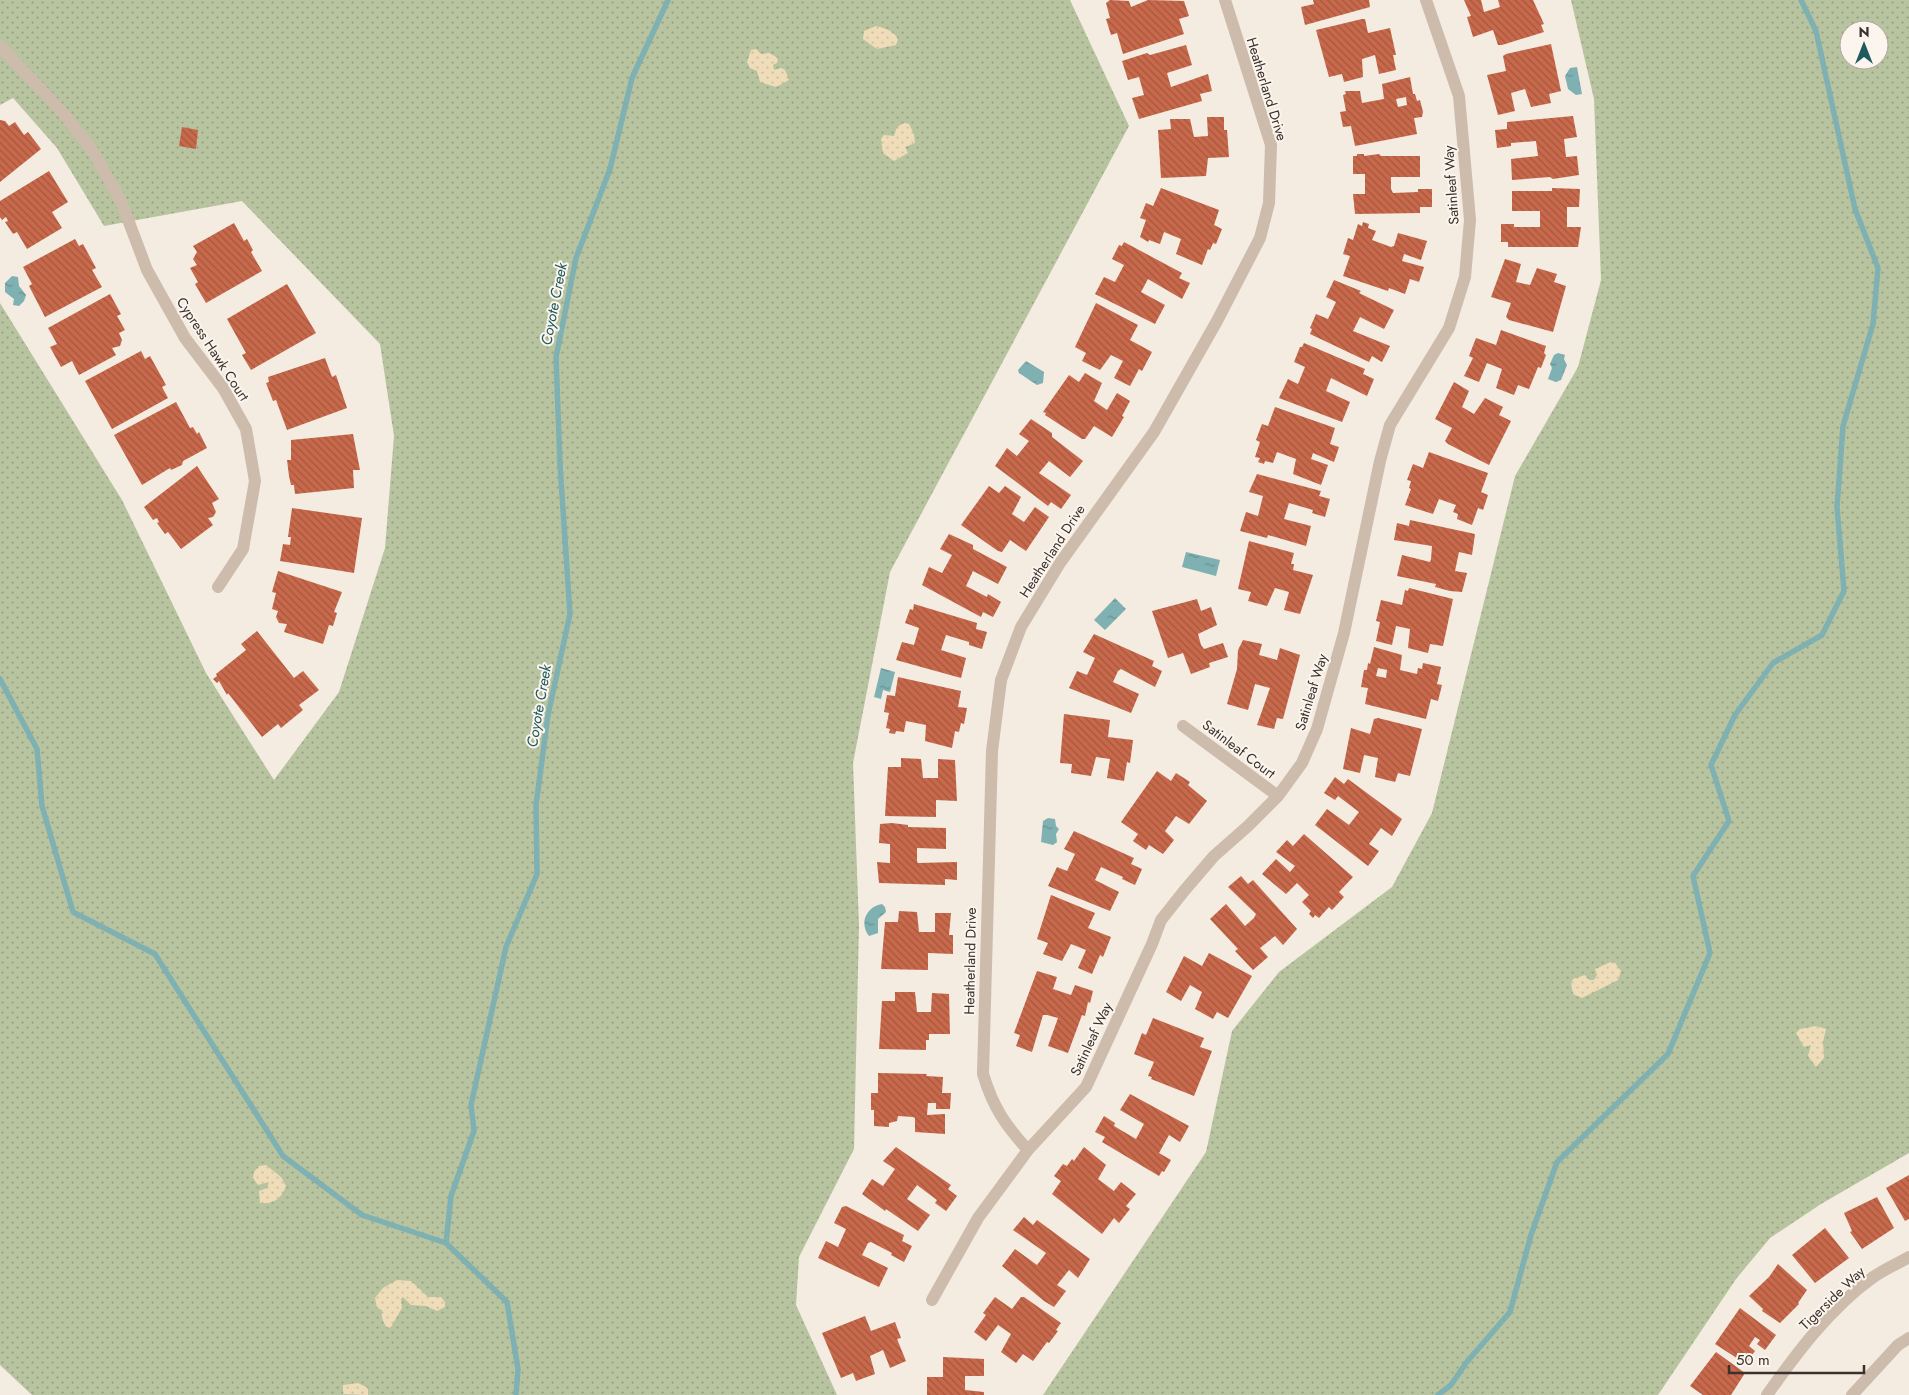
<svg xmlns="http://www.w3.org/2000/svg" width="1909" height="1395" font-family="Jost,sans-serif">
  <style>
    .grass { fill: url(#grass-dots); fill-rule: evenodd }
    .sand { fill: url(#sand-dots) }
    .water { fill: url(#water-ripples) }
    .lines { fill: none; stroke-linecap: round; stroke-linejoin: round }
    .stream { stroke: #7fb0b2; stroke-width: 5.5 }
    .building { fill: url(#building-back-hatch); fill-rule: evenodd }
    .minor { stroke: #cdbbac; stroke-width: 12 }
    .tertiary { stroke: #cdbbac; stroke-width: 12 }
    .labels { text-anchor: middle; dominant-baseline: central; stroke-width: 4; stroke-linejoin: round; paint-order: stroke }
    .street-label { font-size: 14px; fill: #3b302b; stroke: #fbf5ee }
    .water-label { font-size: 15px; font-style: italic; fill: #1f5a5e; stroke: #fbf5ee }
  </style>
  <defs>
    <pattern id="grass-dots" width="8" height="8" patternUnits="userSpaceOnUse" patternTransform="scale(1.25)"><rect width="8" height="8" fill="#b8c4a0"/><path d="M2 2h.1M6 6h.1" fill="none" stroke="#97a083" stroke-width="1.8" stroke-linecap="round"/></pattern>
    <pattern id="sand-dots" width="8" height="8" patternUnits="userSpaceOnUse" patternTransform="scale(1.25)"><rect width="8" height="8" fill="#efdcb8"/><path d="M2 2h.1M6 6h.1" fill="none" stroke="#cebd9e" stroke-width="1.8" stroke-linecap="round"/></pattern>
    <pattern id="water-ripples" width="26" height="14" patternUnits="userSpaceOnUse" patternTransform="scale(1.25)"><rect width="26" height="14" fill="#7fb0b2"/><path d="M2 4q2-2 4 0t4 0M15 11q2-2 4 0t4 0" fill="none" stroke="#699091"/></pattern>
    <pattern id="building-back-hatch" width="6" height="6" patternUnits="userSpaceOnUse" patternTransform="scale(1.25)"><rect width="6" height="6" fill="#c8694b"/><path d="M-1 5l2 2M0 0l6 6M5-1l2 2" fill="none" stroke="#a4573f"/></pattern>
  </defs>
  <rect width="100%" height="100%" fill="#f4ebe1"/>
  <!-- grass -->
  <path class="grass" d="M0 0H1070L1129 126 890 572 853 763 859 926 854 1149 799 1257 796 1305 837 1395H32L0 1365V303L122 500 206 673 274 780 339 692 385 548 394 436 380 344 242 201 104 226 57 148 13 98 0 105Z
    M1571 0H1909V1153L1821 1204 1770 1238 1736 1279 1658 1395H1043L1206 1152 1232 1031 1279 972 1392 887 1432 813 1515 476 1578 367 1601 280 1594 99ZM1849 30H1879V60H1849Z"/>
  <!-- sand -->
  <path class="sand" d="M876 26C885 28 894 31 898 39L896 45 877 49 863 39 864 31Z
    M756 49 761 54 769 53 778 58 777 63 773 65 774 70 781 68 785 70 789 80 776 87 760 82 757 71 750 68 747 62 751 50Z
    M904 123 909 124 914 134 915 143 905 147 908 153 894 161 883 153 881 139 884 135 894 136 897 127Z
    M1611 962 1615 963 1621 971 1618 980 1582 998 1573 994 1571 983 1573 979 1585 975 1589 980H1594L1597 975 1595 969Z
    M1816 1026 1826 1029 1823 1042 1824 1058 1816 1067 1808 1056 1811 1045 1804 1047 1796 1033 1800 1029Z
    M266 1165 281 1177 286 1186C282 1198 273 1205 260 1203L259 1191 267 1188 269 1182 258 1185 253 1178 254 1172 259 1166Z
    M397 1280 411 1281 428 1297H441L445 1302V1307L437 1311 426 1306 411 1305 403 1297 401 1299 402 1308 391 1327 388 1328C383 1324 381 1316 382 1310L377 1308 375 1298 383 1288Z
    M358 1383 368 1388V1395L343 1394V1385Z"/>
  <!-- water -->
  <path class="water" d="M1577 67 1582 94 1576 95 1568 89 1565 76 1570 68Z
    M12 276 18 277 19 286 26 295 24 301 19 306 13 305 14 299 5 292V283Z
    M1558 353 1565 355 1564 359 1567 365 1561 380 1556 382 1548 379 1552 368 1550 364 1554 355Z
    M1026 361 1044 372 1043 383 1037 385 1019 373 1018 370Z
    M1186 552 1220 560 1216 576 1182 567Z
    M1115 598 1126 609 1105 630 1094 620Z
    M881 668 895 672 890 692 883 690 881 699 874 697Z
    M1048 818 1055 819 1056 826 1059 829 1056 834 1057 842 1053 845 1041 842 1043 821Z
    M882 904 885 907 886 912 878 919V933L869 936C859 923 866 907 882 904Z"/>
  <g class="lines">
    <!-- stream -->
    <path class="stream" d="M0 679 37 749 42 806 73 912 155 954 283 1156 362 1215 446 1243 507 1302 518 1369 516 1395
      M446 1243 451 1196 474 1131 471 1105 506 947 537 874 536 805 548 715 570 614 560 465 556 357 576 258 610 169 632 78 668 0
      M1438 1395 1451 1385 1466 1363 1510 1312 1531 1235 1557 1162 1668 1054 1710 953 1693 876 1729 821 1711 765 1735 715 1773 663 1822 635 1844 591 1837 507 1843 426 1873 324 1878 268 1855 209 1816 31 1801 0"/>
  </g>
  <!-- building -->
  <path class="building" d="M1110 0 1129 1 1131 7 1148 0 1184 1 1189 16 1179 19 1184 34 1123 54 1117 33 1111 35 1106 19 1110 18 1106 3Z
    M1313 0H1369L1370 7 1305 25 1301 7 1314 4Z
    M1464 0H1481L1484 12 1500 7 1498 0H1533L1544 24 1541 25 1544 32 1502 45H1498L1493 30 1473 37 1467 17 1471 16Z
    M1362 19H1365L1368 33 1390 28 1396 55H1393L1396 70 1379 74 1375 55 1362 59 1363 77 1344 82 1342 74 1329 77 1316 30Z
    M1551 44 1561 91 1549 94 1551 103 1531 107 1525 89 1511 93 1515 111 1498 115 1487 75 1506 71 1503 56 1506 54Z
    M1186 45 1192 65 1167 73 1171 87 1208 74 1212 91 1200 94 1202 101 1139 119 1132 98 1144 95 1139 77 1128 80 1122 61 1147 53 1150 55Z
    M1410 77 1413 94H1415L1417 101 1420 100 1423 112 1422 117 1414 118 1417 134 1355 146 1351 126 1343 127 1340 112 1346 111 1343 95 1346 94 1345 91H1360L1362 103 1384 99 1382 84ZM1406 97 1407 105 1398 107 1396 99Z
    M1573 116 1577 137 1564 139 1566 157 1577 156 1579 175 1553 179 1550 177 1512 180 1511 159 1538 156 1536 141 1511 143V146L1497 148 1495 130 1507 129V122Z
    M1207 117H1224V130H1227L1229 157 1208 158 1206 176 1161 178 1158 130 1171 129 1170 119H1190L1194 137 1208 136Z
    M0 120 5 121 9 126 15 122 24 135 28 132 41 149 0 182Z
    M182 127 198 130 196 149 179 146Z
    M1357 154H1364V156L1379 154 1381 156H1420V177H1391V189L1393 193 1418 192V189H1432V207H1420V213L1355 214 1353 194H1365V174H1353V156H1357Z
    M49 171 68 202 52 212 62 228 27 249 17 232 13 234 5 222 8 221 6 217 2 220 0 217V201Z
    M1161 188 1219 210 1214 225 1222 229 1216 244 1213 243 1210 250 1208 249 1202 265 1176 254 1181 239 1164 232 1160 244 1149 240 1148 242 1140 237 1146 220 1140 218 1146 203 1153 206Z
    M1552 188 1580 189 1579 207H1567V227H1581L1578 247H1508V242H1501V224H1514V227H1540V211H1512V191H1552Z
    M1363 222 1369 224 1368 228 1376 231 1372 240 1391 247 1394 246 1398 233 1427 241 1421 260 1404 254 1402 261 1424 267 1419 282 1410 279 1405 294 1389 288 1388 291 1343 276 1350 256 1343 254 1348 238 1353 240 1358 224 1362 226Z
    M234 223 244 241 247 239 253 250 251 252 262 271 206 303 195 284 198 282 190 268 197 265 193 259 197 252 193 246Z
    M75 239 79 246 83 244 96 268 92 270 102 287 45 317 29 286 32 284 23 267Z
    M1124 242 1182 273 1179 278 1190 283 1182 299 1148 279 1141 292 1165 305 1155 324 1095 294 1104 277 1115 282 1124 265 1112 259 1119 245 1122 246Z
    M1505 259 1521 264 1516 282 1530 285 1537 268 1557 274 1554 282 1566 286 1553 332 1509 320 1506 317 1511 303 1491 297Z
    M1334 280 1361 291 1359 293 1394 310 1384 329 1360 317 1353 331 1390 346 1382 362 1372 356 1369 362 1310 334 1312 329 1310 328 1316 314 1328 319 1336 302 1326 297Z
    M287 284 316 333 251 370 242 355 246 353 227 319Z
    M110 294 121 314 117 316 125 330 119 333 122 340 120 346 112 348 116 355 79 375 72 361 61 367 50 347 57 344 48 328Z
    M1096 303 1138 325 1130 340 1152 352 1142 371 1139 369 1130 386 1114 378 1123 361 1111 355 1100 370 1082 361 1086 353 1075 347Z
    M1501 330 1546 346 1544 353 1546 355 1541 368 1538 367 1529 389 1518 385 1514 395 1496 388 1502 369 1487 363 1479 382 1464 376 1473 358 1469 356 1476 338 1496 345Z
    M1304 343 1365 369 1363 374 1374 379 1367 396 1331 378 1326 391 1350 402 1342 422 1279 398 1288 379 1298 384 1305 367 1294 362 1300 347H1302Z
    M141 351 145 359 150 356 166 385 162 387 168 398 112 429 85 381Z
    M325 358 332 377 336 375 347 408 287 430 276 400 273 401 266 383 269 382 268 377Z
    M1085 373 1102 383 1094 401 1107 410 1117 393 1130 401 1122 416 1124 417 1112 437 1094 426 1085 439H1082L1045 415 1046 413 1043 412 1069 375 1079 382Z
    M1454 382 1469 391 1462 407 1474 414 1485 398 1503 407 1499 415 1511 421 1489 465 1448 444 1445 441 1452 428 1435 419Z
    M176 402 190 428 193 427 197 434 199 432 207 448 183 461 182 465 171 470 170 468 142 485 114 435Z
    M1275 407 1335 428 1330 444 1339 447 1334 462 1313 453 1311 459 1328 465 1321 485 1293 474 1296 459 1277 452 1273 463 1265 461 1264 464 1258 462 1260 458 1255 457 1260 442 1256 440 1262 424 1268 426Z
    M1031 419 1052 433V437L1083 461 1070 477 1049 461 1039 473 1071 495 1061 509 1051 502 1048 506 995 466 1007 448 1017 456 1029 441 1019 434Z
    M353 434 360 470H353L354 488 295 494 294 485H291L289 476 287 460H291V440Z
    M1429 452 1488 473 1481 492 1488 495 1483 510 1478 508 1472 525 1457 519 1458 514 1453 512 1456 505 1439 499 1433 514 1405 505 1411 489 1409 488 1411 481 1407 480 1413 464 1423 468Z
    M197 466 219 499 212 503 216 512 213 517 208 518 213 525 181 549 168 532 165 534 157 523 159 522 157 518 153 520 144 507Z
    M1257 474 1321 491 1319 496 1330 499 1325 517 1312 513 1313 510 1289 503 1284 519 1311 526 1306 546 1268 535 1267 538 1240 531 1246 512 1258 516 1263 496 1249 492Z
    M989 486 999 493 1005 486 1021 497 1012 514 1024 522 1035 507 1049 517 1026 551 1010 540 1002 552 998 551 961 525Z
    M292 508 362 518 354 573 280 561 283 544 290 545 291 537H288Z
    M1410 520 1475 534 1472 555 1459 552 1455 571 1467 573 1462 592 1450 591 1435 587 1436 584 1397 576 1402 555 1430 562 1431 559 1432 546 1394 540 1397 523 1409 526Z
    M949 534 973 545V549L1007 567 998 584 973 571 966 586 987 597 988 594 1001 602 993 617 983 612 981 617 922 585 929 567 942 573 952 555 940 549Z
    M1249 541 1294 553 1291 564H1294L1293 570 1313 575 1300 614 1284 610 1289 592 1275 588 1267 606 1248 601 1251 592 1238 589Z
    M278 571 342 592 334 612 337 613 333 626 329 625 323 644 284 632 287 624 279 623 276 617 278 611 272 609 276 593 272 592Z
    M1409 588 1453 599 1443 646 1430 644 1428 653 1408 648 1410 629 1396 626 1392 645 1376 641 1380 622 1376 621 1381 600 1402 605 1405 590 1408 591Z
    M1197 599 1201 611 1211 607 1217 625 1198 634 1201 645 1204 649 1223 643 1228 657 1209 663 1210 667 1191 674 1183 653 1168 658 1152 611Z
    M914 604 977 623 976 629 987 632 982 649 969 645V642L946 635 941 650 966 658 961 678 896 660 902 642 914 645 919 628 905 623 910 609 913 610Z
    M257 631 294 678 303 671 319 690 299 705 303 710 281 728 278 724 262 737 228 693 227 695 219 681 217 683 213 679 217 676 216 674 246 650 241 644Z
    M1094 634 1154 661 1152 666 1162 671 1155 687 1121 669 1118 671 1113 682 1139 694 1131 713 1069 688 1077 671 1087 675 1095 658 1083 652Z
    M1243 640 1262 644 1259 655 1277 660 1280 648 1300 655 1283 719 1277 718 1274 729 1257 725 1270 688 1255 684 1248 710 1227 704 1237 669 1238 650Z
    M1374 647 1402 655 1400 670 1417 674 1418 668 1422 669 1423 663 1441 667 1437 684 1442 685 1438 701 1431 699 1426 719 1365 704 1368 688 1361 687 1364 670H1367L1368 663 1370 664ZM1378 668 1387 670 1386 678 1376 676Z
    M898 677 961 691 958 707 967 708 964 724 961 723 959 732 955 731 952 748 925 741 926 725 906 721 904 732 896 731 895 734 889 733 890 729 886 728 889 713 884 712 887 695 895 696Z
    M1064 714 1110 720 1108 737 1133 740 1130 763 1127 762 1124 781 1107 778 1110 759 1096 757 1091 776 1071 773 1072 764 1060 763Z
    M1378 718 1422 729 1410 776 1398 773 1395 782 1375 777 1378 758 1364 755 1360 773 1343 769 1351 728 1370 734 1374 719Z
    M901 758 921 759 923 778H938V759L955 760 957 801 936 800V817L885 816 888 767H901Z
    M1157 771 1171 781 1176 773 1190 782 1188 785 1207 801 1189 824 1176 816 1165 831 1174 840 1163 854 1149 845 1146 850 1133 841 1138 834 1121 822Z
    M1335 777 1344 784 1348 779 1402 819 1392 836 1381 828 1369 844 1379 851 1368 866 1315 825 1327 809 1349 825 1359 812 1338 796 1335 800 1324 793Z
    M892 823 908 825V827L946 828V849L917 848V861L918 863 957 862V880L945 879V885L879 883 877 862 890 863V844L879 843 880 824Z
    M1074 831 1134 858 1131 864 1142 869 1135 885 1122 879 1123 877 1101 867 1095 880 1119 892 1110 911 1048 886 1057 867 1067 871 1075 854 1064 849Z
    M1304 834 1353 877 1339 892 1344 897 1332 910 1329 907 1319 918 1315 915 1313 918 1309 914 1311 911 1302 902 1309 895 1297 883 1286 894 1262 874 1276 859 1290 872 1295 866 1276 852 1287 840 1293 846Z
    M1241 876 1248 884 1253 880 1297 929 1283 945 1275 936 1260 948 1268 957 1253 970 1235 951 1238 949 1210 919 1226 904 1245 926 1254 918 1256 914 1228 887Z
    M1051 895 1095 913 1088 928 1111 937 1103 957 1100 955 1092 974 1078 968 1086 950 1071 944 1062 961 1043 954 1048 943 1037 939Z
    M899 911 917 912 919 932H935V913H951L949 935H953V954L928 953V970L881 969 885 922H898Z
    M1209 953 1252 976 1228 1018 1217 1012 1213 1019 1195 1009 1202 992 1190 985 1181 1001 1166 992 1184 956 1202 966Z
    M1037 971 1057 977 1053 989 1071 995 1075 985 1093 991 1090 1003 1088 1002 1085 1016 1082 1015 1068 1053 1048 1046 1058 1018 1047 1015H1043L1032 1052 1016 1046 1020 1035 1014 1033Z
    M895 992H915L917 1012H931L932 993 949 994 950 1034H929V1040H926V1050L879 1049 882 1001H895Z
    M1153 1018 1204 1038 1200 1047 1212 1051 1194 1096 1151 1079 1152 1077 1148 1076 1154 1062 1134 1054 1142 1033 1146 1035Z
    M878 1073 927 1074 926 1076 943 1077 942 1093H951L950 1109H936V1103H928L927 1115 945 1114V1134L915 1132V1118L913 1117 898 1116 897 1121 889 1123V1127L874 1126V1110H871V1093H878Z
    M1130 1094 1189 1126 1180 1142 1169 1135 1159 1153 1171 1160 1164 1172 1162 1171 1159 1176 1102 1142 1105 1137 1095 1132 1104 1116 1115 1123 1114 1126 1136 1139 1144 1124 1120 1110Z
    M896 1147 951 1185 948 1189 957 1196 946 1211 935 1203 937 1200 917 1185 907 1199 930 1215 918 1231 886 1209 885 1211 862 1194 872 1179 883 1186 895 1169 883 1161Z
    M1084 1147 1106 1165 1098 1179 1114 1191 1121 1182 1136 1194 1126 1206 1130 1209 1119 1223 1114 1218 1102 1234 1052 1194 1061 1181 1054 1176 1063 1164 1067 1166 1072 1159 1074 1161Z
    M1909 1175V1219L1905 1221 1886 1188Z
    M1877 1197 1894 1228 1862 1249 1850 1232 1852 1231 1844 1213Z
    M846 1206 904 1235 902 1241 912 1246 904 1262 891 1255 892 1253 871 1242 868 1243 862 1255 888 1268 879 1287 818 1258 826 1241 838 1247 846 1229 834 1223 842 1207Z
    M1024 1217 1033 1225 1037 1220 1090 1259 1078 1278 1069 1270 1057 1285 1066 1291 1054 1307 1044 1301 1002 1266 1015 1249 1037 1265 1046 1253 1013 1230Z
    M1825 1228 1849 1258 1815 1283 1792 1255Z
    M1778 1264 1807 1290 1798 1303 1799 1304 1780 1323 1762 1311 1763 1309 1749 1296 1769 1277Z
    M995 1297 1012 1309 1021 1297H1024L1061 1323 1056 1330 1058 1331 1049 1343 1047 1342 1033 1361 1023 1354 1016 1363 1001 1352 1011 1334 998 1325 986 1341 974 1332 986 1315 983 1313Z
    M1740 1308 1776 1335 1765 1350 1757 1344 1760 1340 1755 1337 1749 1346 1755 1351 1746 1364 1715 1344Z
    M865 1316 871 1331 895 1322 901 1338 897 1339 906 1361 890 1368 883 1350 870 1356 875 1374 856 1381 853 1373 841 1378 822 1333Z
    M1716 1352 1745 1373 1731 1395H1703L1690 1386Z
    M943 1357 984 1359V1376H965V1390L984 1392V1395H927V1377H943Z"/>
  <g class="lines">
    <!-- minor -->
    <path class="minor" d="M0 46 65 115 92 150 121 201 147 270 185 338 223 388 246 429 255 481 243 549 218 587
      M1183 726 1278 796
      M1028 1150C1005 1125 993 1107 983 1074L992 751 1001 680 1021 627 1060 563 1154 432 1217 321 1260 238 1269 203 1271 145 1225 0
      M932 1300 978 1218 1028 1150 1086 1087 1152 944 1161 920 1184 891 1214 856 1248 826 1278 796 1302 763 1317 729 1344 633 1380 461 1390 425 1449 328 1465 277 1470 220 1459 96 1426 0
      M1767 1395C1796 1354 1830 1308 1872 1278 1883 1270 1897 1264 1909 1257"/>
    <!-- tertiary -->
    <path class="tertiary" d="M1852 1395 1898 1345 1909 1338"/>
  </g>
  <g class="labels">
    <!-- street labels -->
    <g class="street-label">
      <text transform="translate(1267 89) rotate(73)">Heatherland Drive</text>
      <text transform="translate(1451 185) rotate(-94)">Satinleaf Way</text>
      <text transform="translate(213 349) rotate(57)">Cypress Hawk Court</text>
      <text transform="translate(1052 551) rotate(-57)">Heatherland Drive</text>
      <text transform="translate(1311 692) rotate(-73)">Satinleaf Way</text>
      <text transform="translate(1239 749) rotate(37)">Satinleaf Court</text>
      <text transform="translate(970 961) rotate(-89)">Heatherland Drive</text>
      <text transform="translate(1091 1039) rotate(-65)">Satinleaf Way</text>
      <text transform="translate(1832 1298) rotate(-44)">Tigerside Way</text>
    </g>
    <!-- water labels -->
    <g class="water-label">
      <text transform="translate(554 304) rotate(-79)">Coyote Creek</text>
      <text transform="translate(539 706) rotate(-80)">Coyote Creek</text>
    </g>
  </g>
  <!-- north arrow -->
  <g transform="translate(1864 45)"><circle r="24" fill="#fbf5ee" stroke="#aea6a0"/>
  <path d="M0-4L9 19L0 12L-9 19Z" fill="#1f5a5e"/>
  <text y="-8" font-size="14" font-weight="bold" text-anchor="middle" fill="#3b302b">N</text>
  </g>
  <!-- scale -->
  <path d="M1729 1365v8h135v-8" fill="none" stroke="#3b302b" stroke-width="2.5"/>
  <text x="1736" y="1365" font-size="15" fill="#3b302b" stroke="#fbf5ee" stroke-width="4" paint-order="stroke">50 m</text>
</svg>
